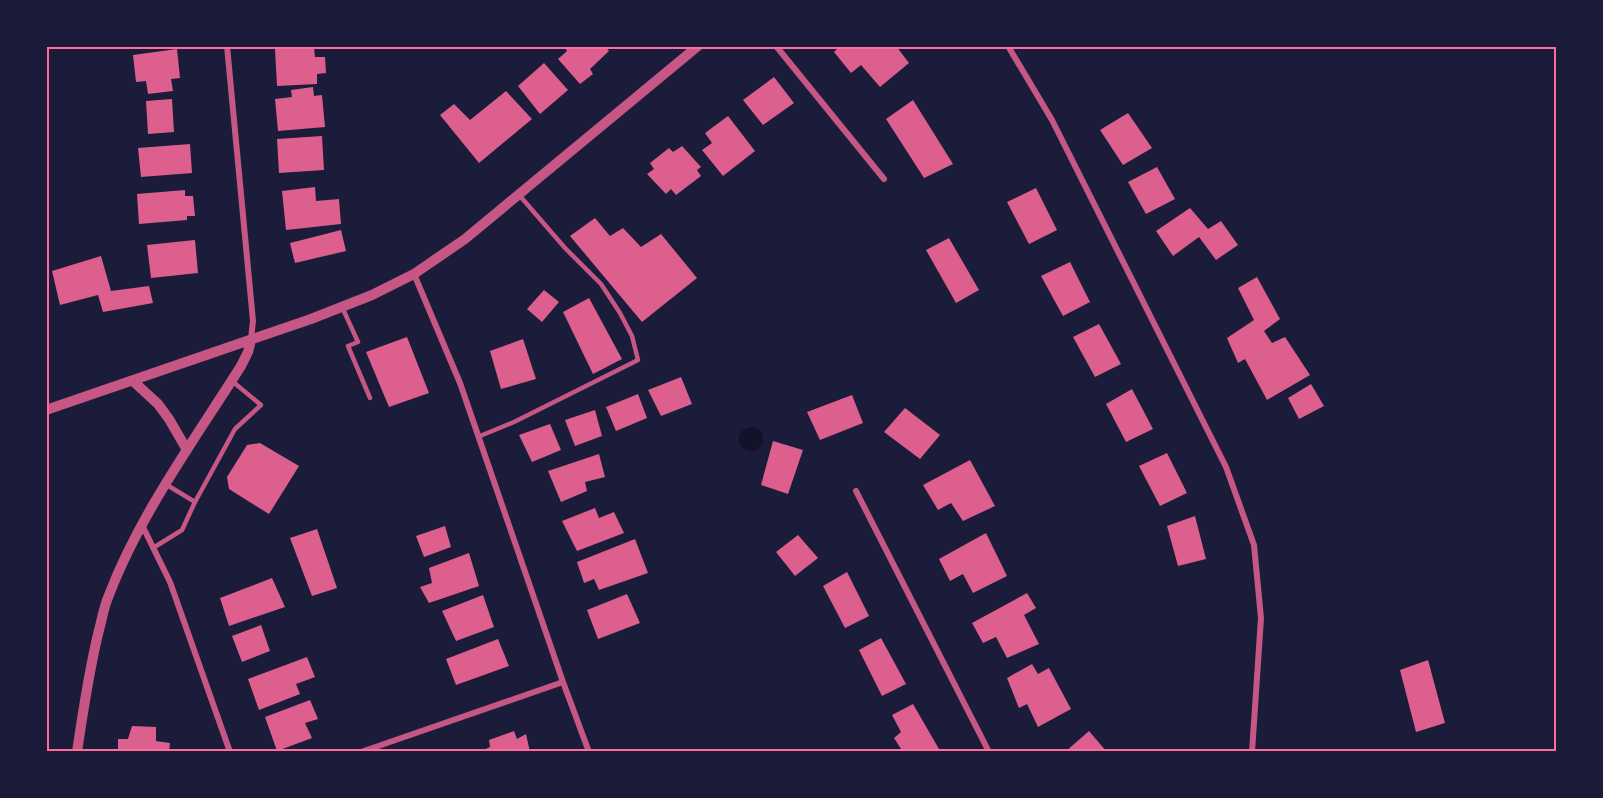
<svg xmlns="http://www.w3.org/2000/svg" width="1603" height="798" font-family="Arial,sans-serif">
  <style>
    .water { fill: #12122b }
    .building { fill: #dd5f8e }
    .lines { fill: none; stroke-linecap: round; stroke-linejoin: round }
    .service { stroke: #c65784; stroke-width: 4.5 }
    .minor { stroke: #c65784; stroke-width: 6 }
    .tertiary { stroke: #c65784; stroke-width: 10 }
    .neatline { fill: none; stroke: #ff6b9d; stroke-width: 2 }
  </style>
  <rect width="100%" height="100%" fill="#1b1b3a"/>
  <!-- water -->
  <path class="water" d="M739 439a12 12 0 1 1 24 0a12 12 0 1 1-24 0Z"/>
  <!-- building -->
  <path class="building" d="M564 46H605L609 51 590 69 593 74 580 84 558 59 567 51Z
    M840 46H896L909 63 880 87 861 65 851 73 834 52Z
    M314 47 315 57H325L326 73 317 74V84L277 86 275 49Z
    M177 49 180 78 171 79 173 91 148 94 146 81 136 82 133 55Z
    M544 63 568 90 540 114 518 86Z
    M774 77 794 103 763 125 743 100Z
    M313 87 314 96 322 95 325 127 278 131 275 99 292 97 291 90Z
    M506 91 532 119 479 163 440 115 454 104 470 120Z
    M172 99 174 132 148 134 146 101Z
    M913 100 953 164 924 178 886 119Z
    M1128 113 1152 148 1123 165 1100 130Z
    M728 116 755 151 723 176 702 150 712 143 705 133Z
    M322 136 324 170 279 173 277 139Z
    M190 144 192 173 141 177 138 148Z
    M682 146 701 167 697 170 701 176 676 195 671 189 666 194 647 174 654 169 650 163 669 148 673 152Z
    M1157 167 1175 199 1146 214 1128 182Z
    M315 187 316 201 339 199 341 224 286 230 282 191Z
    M1036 188 1057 230 1029 244 1007 202Z
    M185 190V196H193L195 216H187V220L139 224 137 194Z
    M1190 208 1208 229 1221 221 1238 245 1216 260 1199 237 1173 256 1156 231Z
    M595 218 610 236 623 228 641 247 661 234 697 278 642 322 570 236Z
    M341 230 346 251 295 263 290 243Z
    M949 238 979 290 956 303 926 250Z
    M195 240 198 273 151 278 147 245Z
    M101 256 111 291 149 286 153 303 103 312 98 295 60 305 52 271Z
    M1070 262 1090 302 1063 316 1041 276Z
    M1257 277 1280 319 1264 331 1272 343 1285 337 1310 375 1267 400 1245 359 1238 363 1227 338 1254 320 1238 288Z
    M544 290 559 302 542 322 527 309Z
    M589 298 622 359 593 374 563 312Z
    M1099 324 1121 364 1095 377 1073 337Z
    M407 337 429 393 389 407 366 352Z
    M523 339 536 379 501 389 490 351Z
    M681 377 692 404 661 416 648 390Z
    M1311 384 1324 406 1299 419 1288 398Z
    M1132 389 1153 429 1126 442 1106 404Z
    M638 394 647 418 616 431 606 407Z
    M852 395 863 423 820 440 807 412Z
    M905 408 940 435 920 459 884 432Z
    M595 410 602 436 575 446 565 420Z
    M550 424 561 450 532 462 519 435Z
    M773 441 803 450 788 494 761 485Z
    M260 443 299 466 269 514 229 489 227 477 247 445Z
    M1167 453 1187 493 1160 506 1139 466Z
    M599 454 605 477 585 482 587 491 561 502 548 471Z
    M970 460 995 506 963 521 951 503 938 510 923 485Z
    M595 508 599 518 614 512 624 533 577 551 562 521Z
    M1195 516 1206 559 1178 566 1167 526Z
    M445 526 451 547 424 557 416 536Z
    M317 529 337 588 312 596 290 538Z
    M986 533 1007 576 973 593 963 574 950 581 939 559Z
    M798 535 818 558 795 576 776 552Z
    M635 539 648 573 599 590 594 579 584 583 577 562Z
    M469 553 479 586 429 603 420 587 432 583 429 568Z
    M847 572 869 616 845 628 823 586Z
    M272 578 285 607 229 626 220 598Z
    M1027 593 1036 608 1024 615 1039 644 1007 658 996 637 983 643 972 623Z
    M627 594 640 623 598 639 587 610Z
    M483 595 494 627 456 641 442 611Z
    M261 625 270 651 242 662 232 636Z
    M881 638 906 684 882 696 859 650Z
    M498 639 509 666 456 685 446 659Z
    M307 657 315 677 296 684 300 694 259 710 248 679Z
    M1428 660 1445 723 1416 732 1400 670Z
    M1032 664 1038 674 1049 668 1071 709 1038 727 1027 704 1019 708 1007 678Z
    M310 700 318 719 305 723 312 738 277 751 265 717Z
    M913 704 939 749 935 752H903L894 738 901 732 892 715Z
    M132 726 156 727V741L170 743 169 752H118V739H128Z
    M514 731 517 739 526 734 530 752H479L490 747 489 740Z
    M1089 731 1107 752H1065Z"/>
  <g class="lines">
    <!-- service -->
    <path class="service" d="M342 307 358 342 348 346 370 398
      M480 436 514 422 638 360 632 336 620 313 601 284 565 248 520 196
      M167 485 195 502
      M153 548 182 530 195 502 235 429 261 405 232 381"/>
    <!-- minor -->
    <path class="minor" d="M227 46 253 321 251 339
      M776 46 884 179
      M1008 46 1052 120 1226 467 1254 545 1261 618 1252 752
      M414 274 460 383 563 682 589 752
      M856 491 989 752
      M142 525 170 582 230 752
      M361 752 563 682"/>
    <!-- tertiary -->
    <path class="tertiary" d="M133 381 158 404 169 419 187 450
      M46 410 311 319 372 295 414 274 465 239 698 46
      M77 752C83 711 89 670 99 630 102 619 104 606 109 595 140 514 195 439 241 366L248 352 251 340"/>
  </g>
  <!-- border -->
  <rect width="1603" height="798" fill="none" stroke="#1b1b3a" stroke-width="96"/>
  <rect x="48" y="48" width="1507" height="702" class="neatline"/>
</svg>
